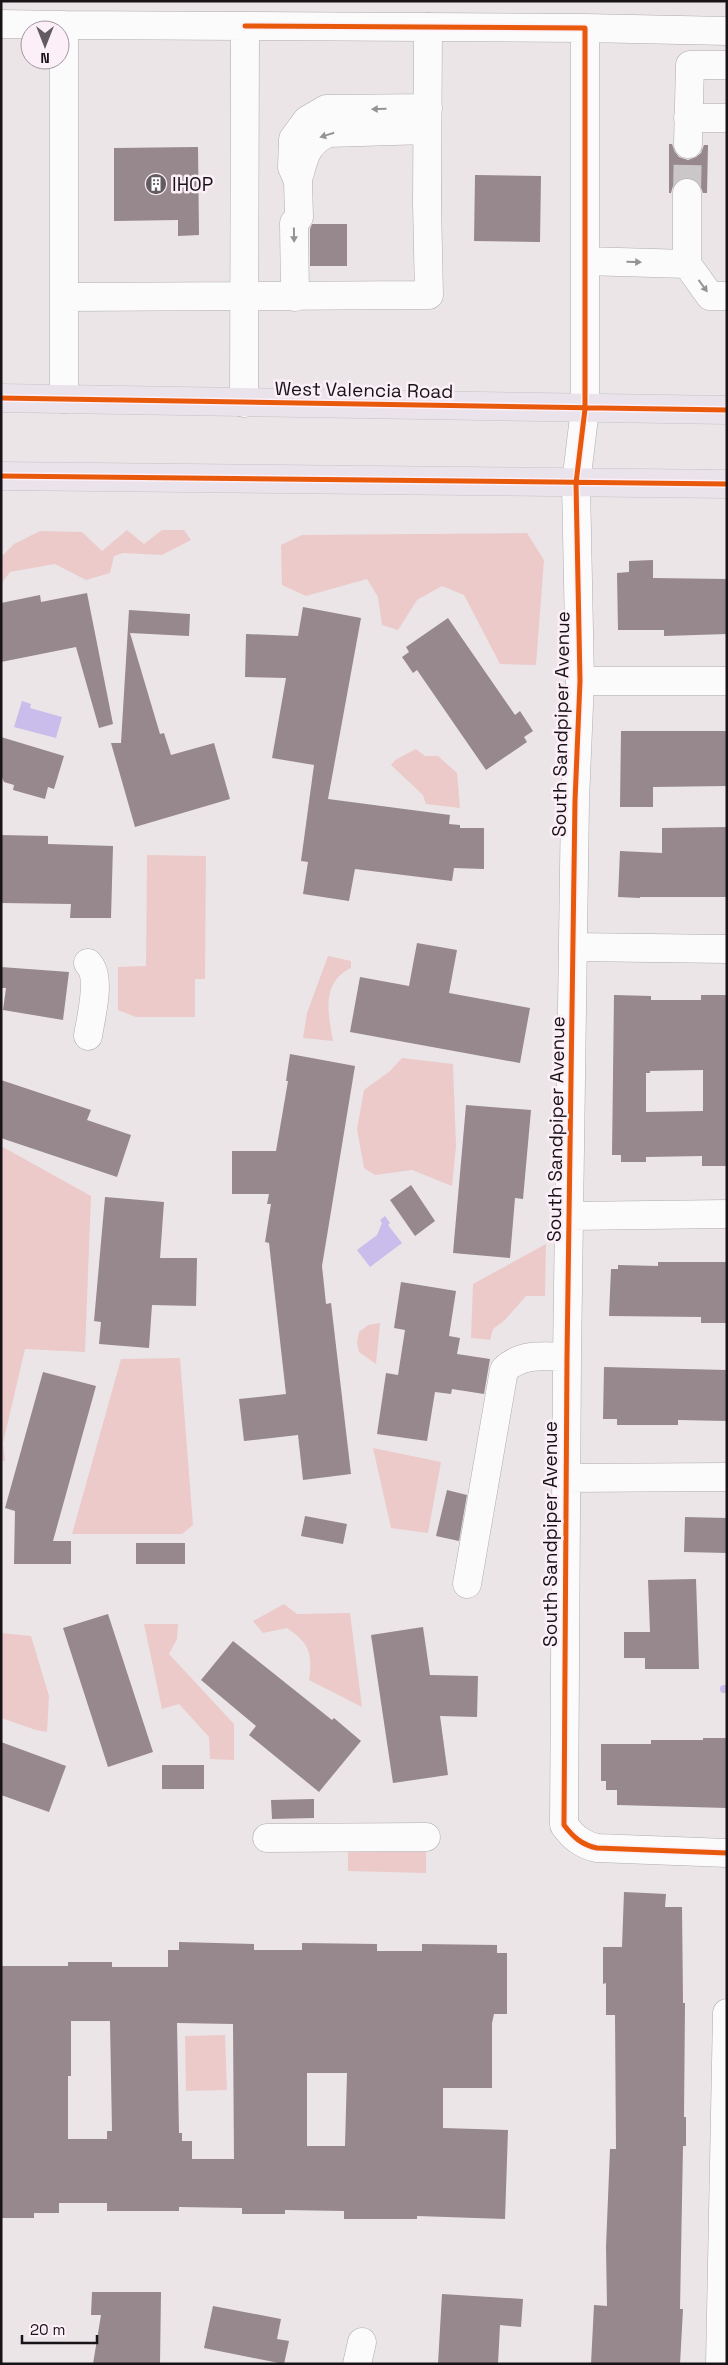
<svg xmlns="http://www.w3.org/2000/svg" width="728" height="2365" font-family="'Space Grotesk',sans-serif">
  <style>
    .green { fill: #eccac9 }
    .water { fill: #cabceb }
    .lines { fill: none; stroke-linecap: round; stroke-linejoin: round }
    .stream { stroke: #cabceb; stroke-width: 8 }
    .building { fill: #96888d; fill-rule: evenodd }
    .minor-tunnel { stroke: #cbc6c8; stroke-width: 28; stroke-dasharray: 28 14; stroke-linecap: butt }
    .minor-casing { stroke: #afabad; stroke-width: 29 }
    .major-casing { stroke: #c5c2c4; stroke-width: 29 }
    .minor { stroke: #fcfbfc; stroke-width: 28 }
    .major { stroke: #eae3ec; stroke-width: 28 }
    .cycleway-casing { stroke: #fceff7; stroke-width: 8 }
    .cycleway { stroke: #e8590c; stroke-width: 5 }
    .oneway { fill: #959394 }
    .labels { text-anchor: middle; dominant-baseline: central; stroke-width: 5; stroke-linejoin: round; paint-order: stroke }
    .poi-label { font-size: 19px; fill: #181316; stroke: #fceff7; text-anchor: start }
    .street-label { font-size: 19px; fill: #181316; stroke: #fceff7 }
  </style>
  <rect width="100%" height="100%" fill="#ebe5e8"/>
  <!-- green -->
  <path class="green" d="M127 530 144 544 162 530H184L191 540 162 555 123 553 114 556 110 573 86 580 55 564 10 572 1 584V557L14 544 40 531 82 532 102 551Z
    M527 533 544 560 536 665 500 664 464 595 442 586 417 600 398 630 382 625 378 597 367 579 306 596 282 585 281 545 302 535Z
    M416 749 425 756H438L457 773 460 808 426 804 423 795 391 765 395 760Z
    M147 855 206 856 205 979H195V1017H136L118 1010V967L146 966Z
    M328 956 351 961V968C321 982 328 1014 333 1041L303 1038 307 1013Z
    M402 1058 453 1064 456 1147 452 1186 412 1170 375 1175 364 1168 357 1129 364 1090 390 1071Z
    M1 1146 91 1196 85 1352 25 1349 3 1443 5 1461H1Z
    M546 1244 545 1296H526L505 1320 493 1329 490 1340 471 1338 473 1284Z
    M380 1323 376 1364 359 1352 357 1342 359 1332 368 1325Z
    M180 1358 193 1525 182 1534H72L121 1359Z
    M373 1448 441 1462 428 1533 391 1528Z
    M284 1604 297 1614 350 1613 362 1707 309 1680C313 1653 309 1643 287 1628L263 1633 253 1621Z
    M144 1624H178L177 1639 169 1654 234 1724V1760L210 1759 209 1737 179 1704 162 1709Z
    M1 1633 31 1636 49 1696 47 1732 36 1730 1 1718Z
    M348 1851 426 1852V1873L348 1871Z
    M225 2035 227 2090 186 2091 185 2036Z"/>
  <!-- water -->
  <path class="water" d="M22 701 31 704 30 708 62 717 56 738 14 727Z
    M385 1216 390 1223 388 1225 402 1243 370 1267 357 1250 377 1235 382 1223 380 1220Z"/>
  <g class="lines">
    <!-- stream -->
    <path class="stream" d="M724 1689H727"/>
  </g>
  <!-- building -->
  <path class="building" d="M669 144H672L675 152 679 157 688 160 696 157 701 153 704 145H708L707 193H703L700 185 694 179 687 177 679 180 673 186 671 193H669Z
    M198 147 199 235 178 236V220L114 221V148Z
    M475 175 541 176 540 242 474 241Z
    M312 224H347V266H310V229Z
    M653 560V578L727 579V634L664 636V630H618L617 573 629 572V561Z
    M87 593 113 724 99 728 76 647 1 662V603L40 595 41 602Z
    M303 607 361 618 328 799 450 815 449 824 460 825V828H484V869L454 868 452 881 355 869 349 901 303 894 308 862 301 861 314 765 272 758 286 678 245 677 246 634 298 636Z
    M129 610 190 614 189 636 130 633 160 734 164 733 171 755 214 743 230 799 135 827 111 743H121Z
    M448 618 515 715 520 711 533 731 524 737 527 742 486 770 417 670 413 673 402 657 409 652 406 647Z
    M621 731H727V786L653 787V807H620Z
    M1 737 64 756 54 789 48 787 45 799 13 790 14 785 4 782 1 775Z
    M727 827V897H640V898L618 897 620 851 662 853V828Z
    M1 835 48 836V844L113 846 111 918H70L71 904 1 903Z
    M417 943 457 950 449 993 530 1008 520 1063 350 1032 360 977 409 986Z
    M1 967 69 972 63 1020 3 1010 6 988H1Z
    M614 995 651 996V1000H701V995H727V1166H702V1156L646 1157V1162H621V1155H612ZM703 1070V1111L646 1112V1073H650V1071Z
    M290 1054 355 1066 322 1266 326 1304 331 1303 351 1474 303 1480 298 1435 244 1441 239 1399 286 1394 269 1243 265 1242 271 1204H267L269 1194H232V1151H276L288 1081H286Z
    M1 1080 91 1110 87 1120 131 1135 117 1177 1 1138Z
    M466 1105 531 1110 523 1199 515 1198 510 1258 453 1253Z
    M411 1185 435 1221 415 1236 390 1200Z
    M105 1197 164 1202 160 1258H197L196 1306 152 1305 149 1348 99 1344 101 1322 94 1321Z
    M658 1262H727V1323H701V1317L609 1316 611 1269H618V1265L658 1266Z
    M401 1282 456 1291 449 1336 460 1338 457 1354 490 1359 484 1394 452 1389 451 1394 435 1392 427 1441 377 1434 386 1373 398 1375 405 1330 394 1328Z
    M604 1367 727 1370V1421L678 1420V1425H617V1419H603Z
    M43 1372 96 1386 53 1541H71V1564H14L15 1511 5 1508Z
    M447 1490 467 1495 459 1541 436 1536Z
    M305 1516 347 1524 343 1544 301 1536Z
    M685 1517 727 1518V1553L684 1552Z
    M136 1543H185V1564H136Z
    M696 1579 699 1669H645V1658H624V1632H650L648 1580Z
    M108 1614 153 1752 108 1767 63 1628Z
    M423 1627 430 1675 478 1676 477 1717 440 1716 448 1775 393 1783 371 1635Z
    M233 1641 332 1720 334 1718 361 1741 319 1792 249 1735 256 1726 201 1680Z
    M703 1738H727V1808L617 1805V1790H606V1781H601V1744H651V1740H703Z
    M1 1742 66 1766 49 1812 1 1795Z
    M162 1765H204V1789H162Z
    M314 1799V1818L272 1819 271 1800Z
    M624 1892 666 1894 665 1907H682L683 2003H685L684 2117H686V2146H683L680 2309H683L680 2364H591L594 2305 607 2306 606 2247 610 2149H616L615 2015H606V1983L603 1984V1947H622Z
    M179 1942 254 1944V1950H302V1943L377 1944V1951H422V1944L497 1945V1953H507V2014H494L492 2023V2088H443V2128L508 2130 505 2219 417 2216V2219H344V2211L285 2210V2214H242V2208L179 2207V2211H107V2203H59V2213H34V2218H1V1966H68V1962H112V1967H168V1950H179ZM71 2021H110L112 2131H107V2139H68V2076H71ZM177 2023 233 2024 234 2159H192V2141H182V2133H179ZM307 2073H347L345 2146H307Z
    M92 2292H161L160 2364H93L101 2315H91Z
    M442 2294 523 2299 521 2327 500 2325 498 2364H438Z
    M213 2306 281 2319 277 2339 289 2341 284 2364 204 2348Z"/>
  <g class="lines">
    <!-- minor-tunnel -->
    <path class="minor-tunnel" d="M687 193 688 144"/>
    <!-- minor casing -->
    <g class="minor-casing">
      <path id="minor" d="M1 24 64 25V399
        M64 25 245 26 244 403
        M245 26 585 28V409L576 483 580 681 575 801 567 1357 564 1825C573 1837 582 1845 597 1848L727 1853
        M585 28 727 31
        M688 118H727
        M688 144 690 65H727
        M300 173C305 153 309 142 328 133L427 130
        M687 193V264L710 296H727
        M585 261 687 264
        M64 297 429 295 427 203 428 27
        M295 297 294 223 299 217 298 181 292 167 293 139 307 120 326 109 428 108
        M580 681H727
        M573 947 727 949
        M88 963C102 977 91 1016 88 1036
        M570 1216 727 1214
        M565 1478 727 1477
        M467 1584 504 1370C521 1353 544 1356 567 1357
        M267 1838 426 1837
        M357 2364 362 2342
        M720 2364 727 2013"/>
    </g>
    <!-- major casing -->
    <g class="major-casing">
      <path id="major" d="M1 398 727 410
        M1 476 727 484"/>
    </g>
    <!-- minor -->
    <use href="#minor" class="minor"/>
    <!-- major -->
    <use href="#major" class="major"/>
    <!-- cycleway casing -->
    <g class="cycleway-casing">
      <path id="cycleway" d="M245 26 585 28V409L576 483 580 681 575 801 567 1357 564 1825C573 1837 582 1845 597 1848L727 1853
        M1 398 727 410
        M1 476 727 484"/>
    </g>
    <!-- cycleway -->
    <use href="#cycleway" class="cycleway"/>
  </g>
  <!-- one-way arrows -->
  <defs><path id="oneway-solid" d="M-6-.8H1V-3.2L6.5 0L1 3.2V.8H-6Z" transform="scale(1.25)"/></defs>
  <g class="oneway">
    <use href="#oneway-solid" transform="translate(379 109) rotate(179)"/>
    <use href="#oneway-solid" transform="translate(327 135) rotate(163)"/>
    <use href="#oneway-solid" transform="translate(294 235) rotate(89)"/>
    <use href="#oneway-solid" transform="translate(634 262) rotate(2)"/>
    <use href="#oneway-solid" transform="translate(703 286) rotate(54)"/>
  </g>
  <!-- icons -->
  <defs>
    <g id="building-disc" transform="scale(1.125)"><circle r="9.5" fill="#625c60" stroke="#fceff7"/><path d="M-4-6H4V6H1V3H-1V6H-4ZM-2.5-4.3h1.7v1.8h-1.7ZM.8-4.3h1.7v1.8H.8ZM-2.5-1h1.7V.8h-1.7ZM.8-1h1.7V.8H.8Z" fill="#fff"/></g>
  </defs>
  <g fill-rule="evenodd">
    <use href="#building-disc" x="156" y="184"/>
  </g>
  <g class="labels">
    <!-- poi labels -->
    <g class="poi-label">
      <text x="172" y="184">IHOP</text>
    </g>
    <!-- street labels -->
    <g class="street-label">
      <text transform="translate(364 390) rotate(1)">West Valencia Road</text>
      <text transform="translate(561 724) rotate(-89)">South Sandpiper Avenue</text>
      <text transform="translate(556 1129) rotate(-89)">South Sandpiper Avenue</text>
      <text transform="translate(550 1534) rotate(-90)">South Sandpiper Avenue</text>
    </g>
  </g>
  <!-- border -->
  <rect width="728" height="2365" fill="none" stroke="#181316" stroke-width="5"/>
  <!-- north arrow -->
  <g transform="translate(45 45) rotate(180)"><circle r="24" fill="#fceff7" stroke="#a1979d"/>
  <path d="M0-4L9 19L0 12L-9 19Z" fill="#625c60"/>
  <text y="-8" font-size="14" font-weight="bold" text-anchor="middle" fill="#181316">N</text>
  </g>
  <!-- scale -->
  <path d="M22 2335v8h75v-8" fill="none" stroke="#181316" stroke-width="2.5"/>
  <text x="30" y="2335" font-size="15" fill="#181316" stroke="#fceff7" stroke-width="4" paint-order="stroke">20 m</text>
</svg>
